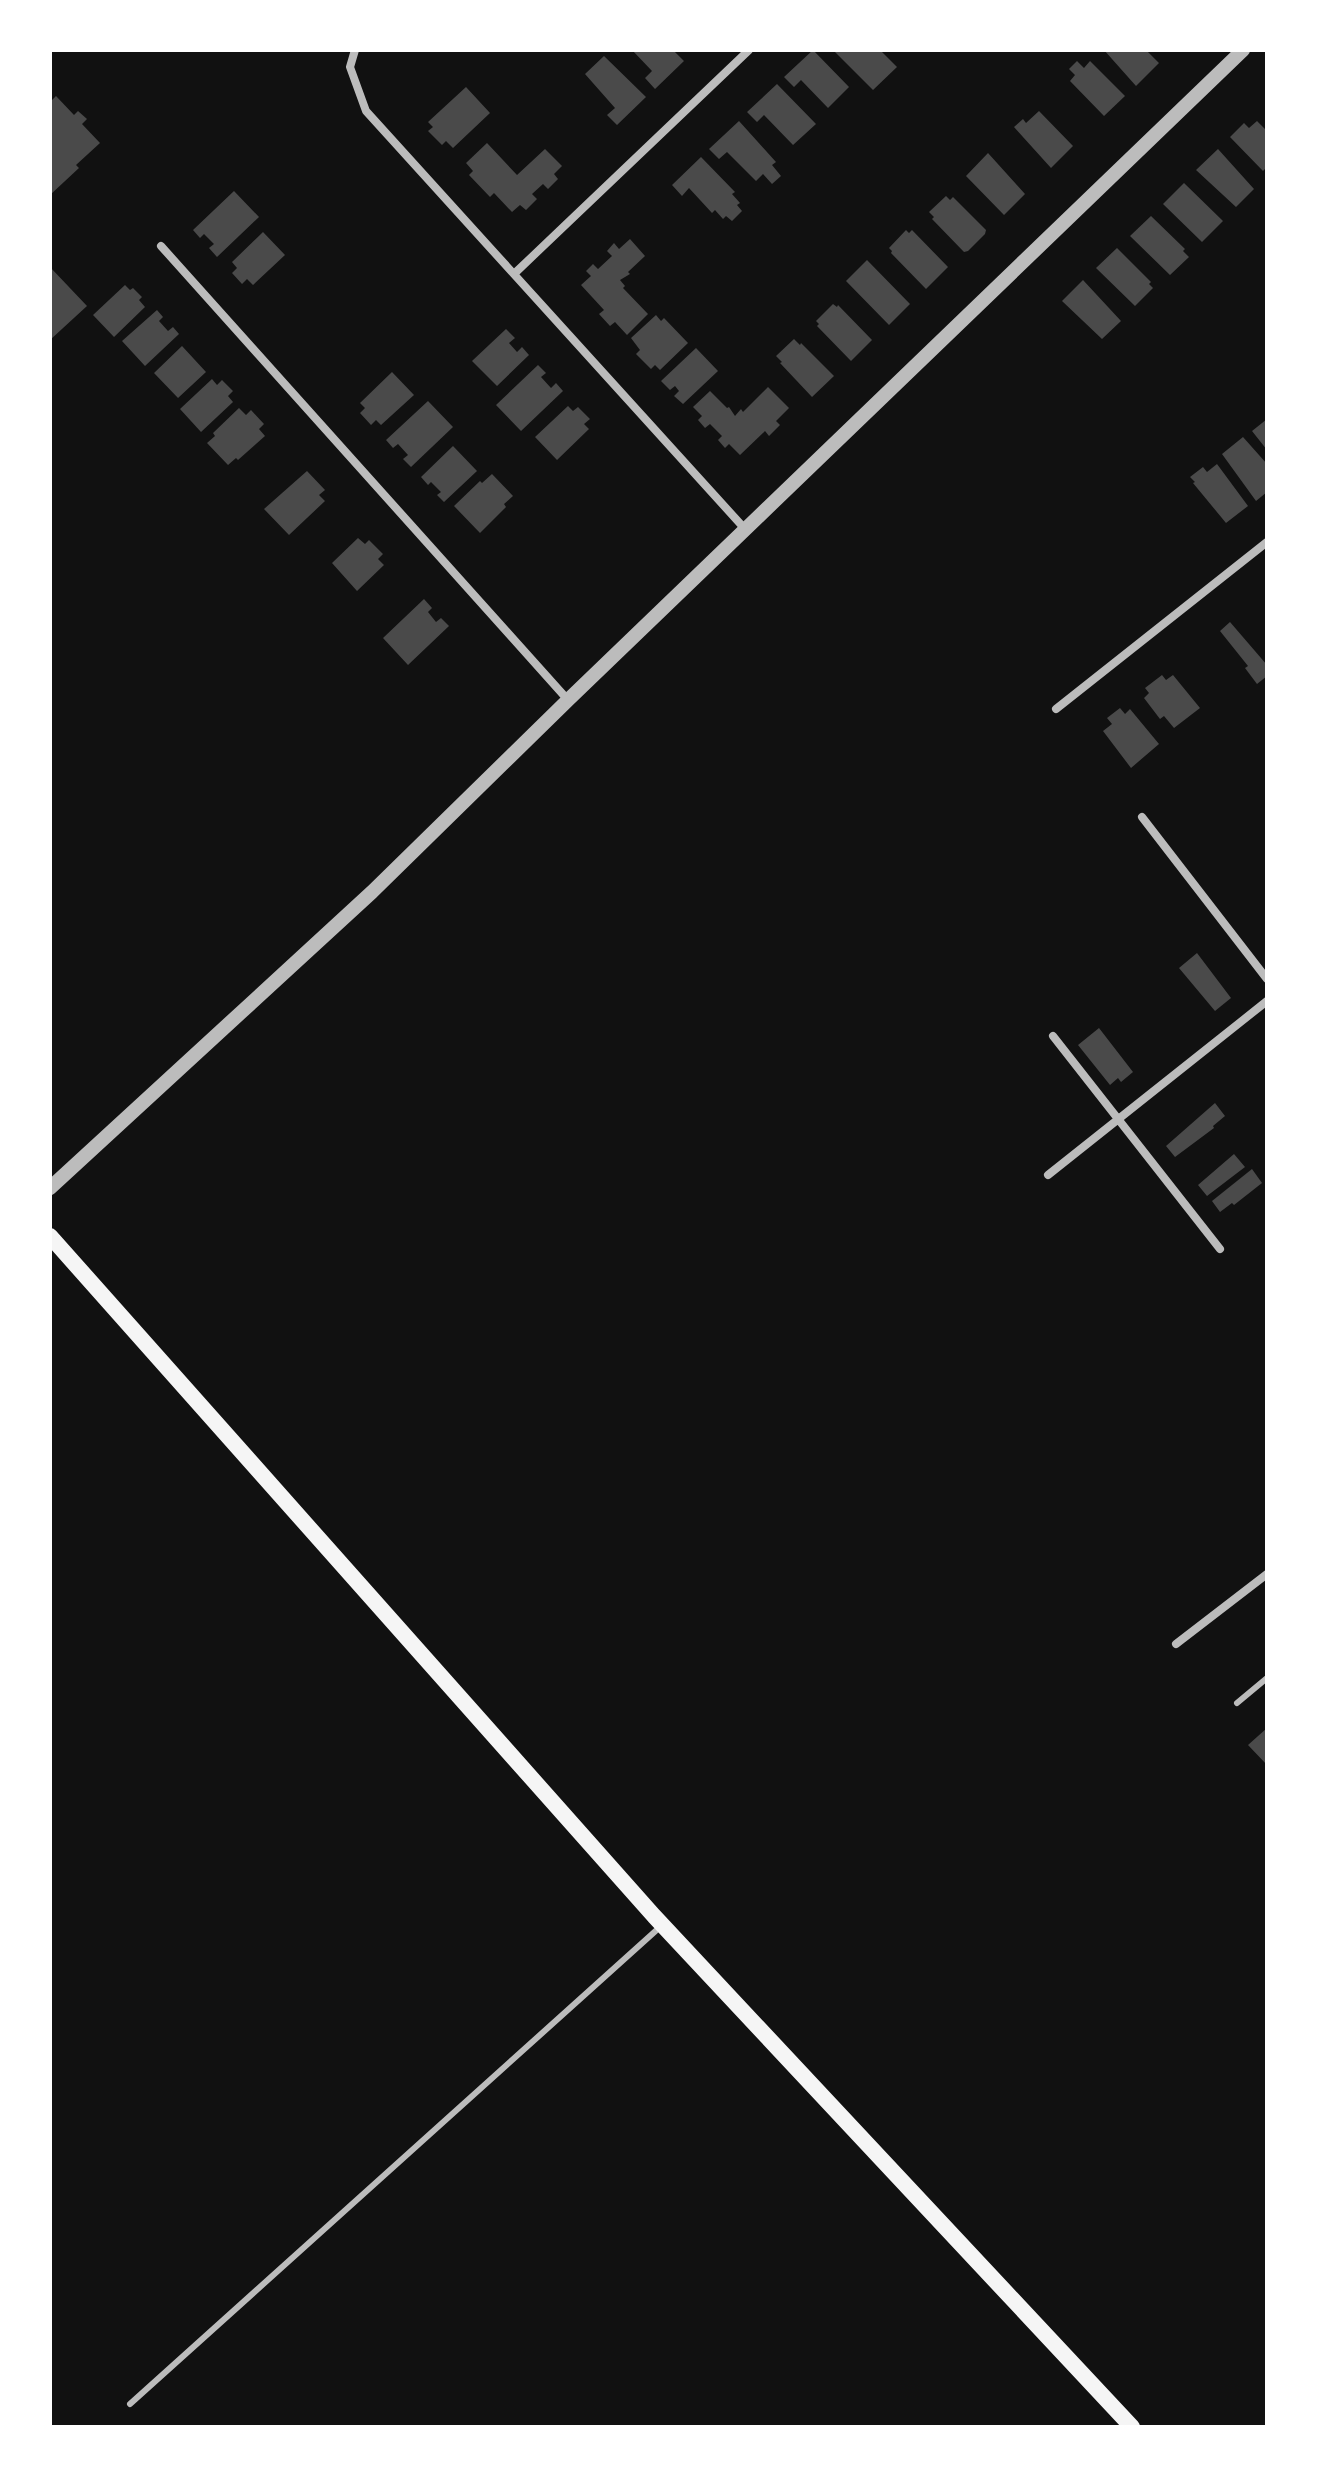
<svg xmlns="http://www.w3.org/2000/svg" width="1317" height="2477" font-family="'Public Sans',sans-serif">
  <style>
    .building { fill: #4a4a4a }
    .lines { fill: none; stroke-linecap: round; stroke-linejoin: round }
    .service { stroke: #bcbcbc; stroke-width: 6 }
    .minor { stroke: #bcbcbc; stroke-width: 8 }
    .tertiary { stroke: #bcbcbc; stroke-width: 14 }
    .secondary { stroke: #f5f5f5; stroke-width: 16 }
  </style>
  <rect width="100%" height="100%" fill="#111"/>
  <!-- building -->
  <path class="building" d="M632 50H673L684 61 655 89 645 78 652 71Z
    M813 50 849 87 828 108 801 80 794 87 784 77Z
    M833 50H880L897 67 873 90Z
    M1104 50H1146L1159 63 1136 86Z
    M604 56 646 97 617 125 607 115 615 108 585 74Z
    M1077 61 1084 68 1090 61 1125 96 1104 116 1070 81 1075 75 1069 69Z
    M777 84 816 124 793 145 764 115 757 122 747 112Z
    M466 87 490 113 453 148 446 141 442 145 428 131 433 127 428 122Z
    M56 96 74 115 78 111 87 119 82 124 100 143 76 165 79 168 50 195V102Z
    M1039 111 1073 146 1051 168 1014 127 1023 119 1026 123Z
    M739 121 776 162 772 165 781 176 772 184 763 174 756 181 727 152 719 159 709 149Z
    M1257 121 1267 131V171L1265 169 1263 171 1230 137 1244 123 1249 128Z
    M487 143 517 175 545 149 562 166 554 174 558 179 548 189 543 184 532 194 537 199 526 210 520 205 512 212 494 193 490 197 469 175 473 171 466 163Z
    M1218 149 1254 189 1236 207 1196 170Z
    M988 153 1025 194 1004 215 966 176Z
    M701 157 735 192 732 194 740 203 737 205 742 211 732 221 726 216 723 219 715 210 712 213 689 188 682 196 672 185Z
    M1184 183 1223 221 1202 242 1163 204Z
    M234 191 259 217 217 257 209 248 214 244 204 234 200 238 193 230Z
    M946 196 950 200 953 197 986 230 985 234 968 251 964 252 932 219 934 217 929 212Z
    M1151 216 1185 249 1183 251 1189 257 1170 275 1130 236Z
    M906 230 909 233 912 230 948 267 926 289 891 253 892 251 889 248Z
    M263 232 285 255 253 285 247 279 242 284 232 273 237 268 232 262Z
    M630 239 645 256 628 272 630 274 620 280 625 286 623 288 648 314 627 335 615 322 610 326 599 314 604 310 581 285 591 276 586 271 593 264 598 269 612 256 607 251 614 243 619 249Z
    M1117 248 1151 282 1149 284 1153 288 1135 306 1096 268Z
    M867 260 910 304 889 325 846 281Z
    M50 267 87 306 50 340Z
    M1083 280 1121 321 1102 339 1062 301Z
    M125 285 130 290 133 288 142 297 139 300 145 307 114 337 93 315Z
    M833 304 837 307 838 305 872 340 851 361 817 326 819 324 816 321Z
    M157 310 163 317 159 321 168 331 173 327 179 334 145 366 122 341Z
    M656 315 661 321 664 318 688 343 660 370 655 365 651 369 636 354 640 350 631 338Z
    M506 329 515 338 509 343 517 352 522 347 529 355 497 386 472 361Z
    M794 339 800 345 801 343 834 376 812 397 780 363 782 362 776 356Z
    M182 346 206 372 178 398 154 373Z
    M696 348 718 371 683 404 674 396 679 391 675 386 670 390 661 381Z
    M538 365 546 373 541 377 551 388 556 383 563 391 521 431 496 405Z
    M392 372 414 395 381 425 376 420 371 425 360 413 365 408 360 403Z
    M212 379 217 385 222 380 233 391 228 396 233 402 201 432 180 409Z
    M768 387 789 408 776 421 780 425 769 436 765 431 740 455 729 444 725 448 718 440 722 436 710 424 705 428 698 420 702 416 693 407 710 391 727 408 729 407 735 416 741 409 743 412Z
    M428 401 453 427 411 467 403 459 408 455 398 444 393 448 386 440Z
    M568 406 573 411 578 407 590 419 584 424 589 429 557 460 535 437Z
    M239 408 246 415 251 410 264 424 259 429 265 436 238 460 236 458 228 465 207 443 215 436 213 433Z
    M1267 419V450L1252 431Z
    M1243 437 1267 464V492L1256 501 1222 454Z
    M453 446 477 471 444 502 437 495 441 492 431 482 428 485 421 477Z
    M1217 464 1248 506 1226 523 1193 483 1195 482 1190 477 1203 467 1207 472Z
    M307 471 325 490 319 495 325 501 289 535 264 509Z
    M492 474 513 496 504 504 506 507 480 533 454 506 480 481 482 483Z
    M358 538 365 544 369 540 383 554 378 559 384 565 357 591 332 563Z
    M424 599 432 608 428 612 436 622 441 618 449 626 408 665 383 638Z
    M1230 622 1267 665V676L1257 684 1245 668 1248 666 1220 631Z
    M1162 675 1166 680 1173 675 1200 708 1174 728 1164 716 1160 719 1144 698 1149 693 1145 688Z
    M1120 708 1125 714 1130 709 1159 744 1131 768 1103 731 1112 724 1107 718Z
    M1197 953 1231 998 1215 1011 1179 968Z
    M1099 1028 1133 1072 1121 1082 1118 1078 1110 1085 1078 1045Z
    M1215 1103 1225 1116 1213 1126 1214 1128 1175 1157 1166 1146Z
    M1234 1154 1245 1167 1207 1196 1198 1185Z
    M1252 1169 1262 1183 1234 1205 1232 1203 1220 1212 1212 1201Z
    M1267 1728V1765L1248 1745Z"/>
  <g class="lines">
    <!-- service -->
    <path class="service" d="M1237 1703 1267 1678
      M130 2404 660 1927"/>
    <!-- minor -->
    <path class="minor" d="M355 50 350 67 366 111 745 529
      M161 246 568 700
      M515 273 749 50
      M1056 709 1267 542
      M1142 817 1267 979
      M1053 1036 1220 1249
      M1048 1175 1267 1001
      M1176 1644 1267 1574"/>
    <!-- tertiary -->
    <path class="tertiary" d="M50 1188 372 892 568 700 1243 50"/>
    <!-- secondary -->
    <path class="secondary" d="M50 1236 654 1916 1132 2427"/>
  </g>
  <!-- border -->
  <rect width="1317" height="2477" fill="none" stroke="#ffffff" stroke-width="104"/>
</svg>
